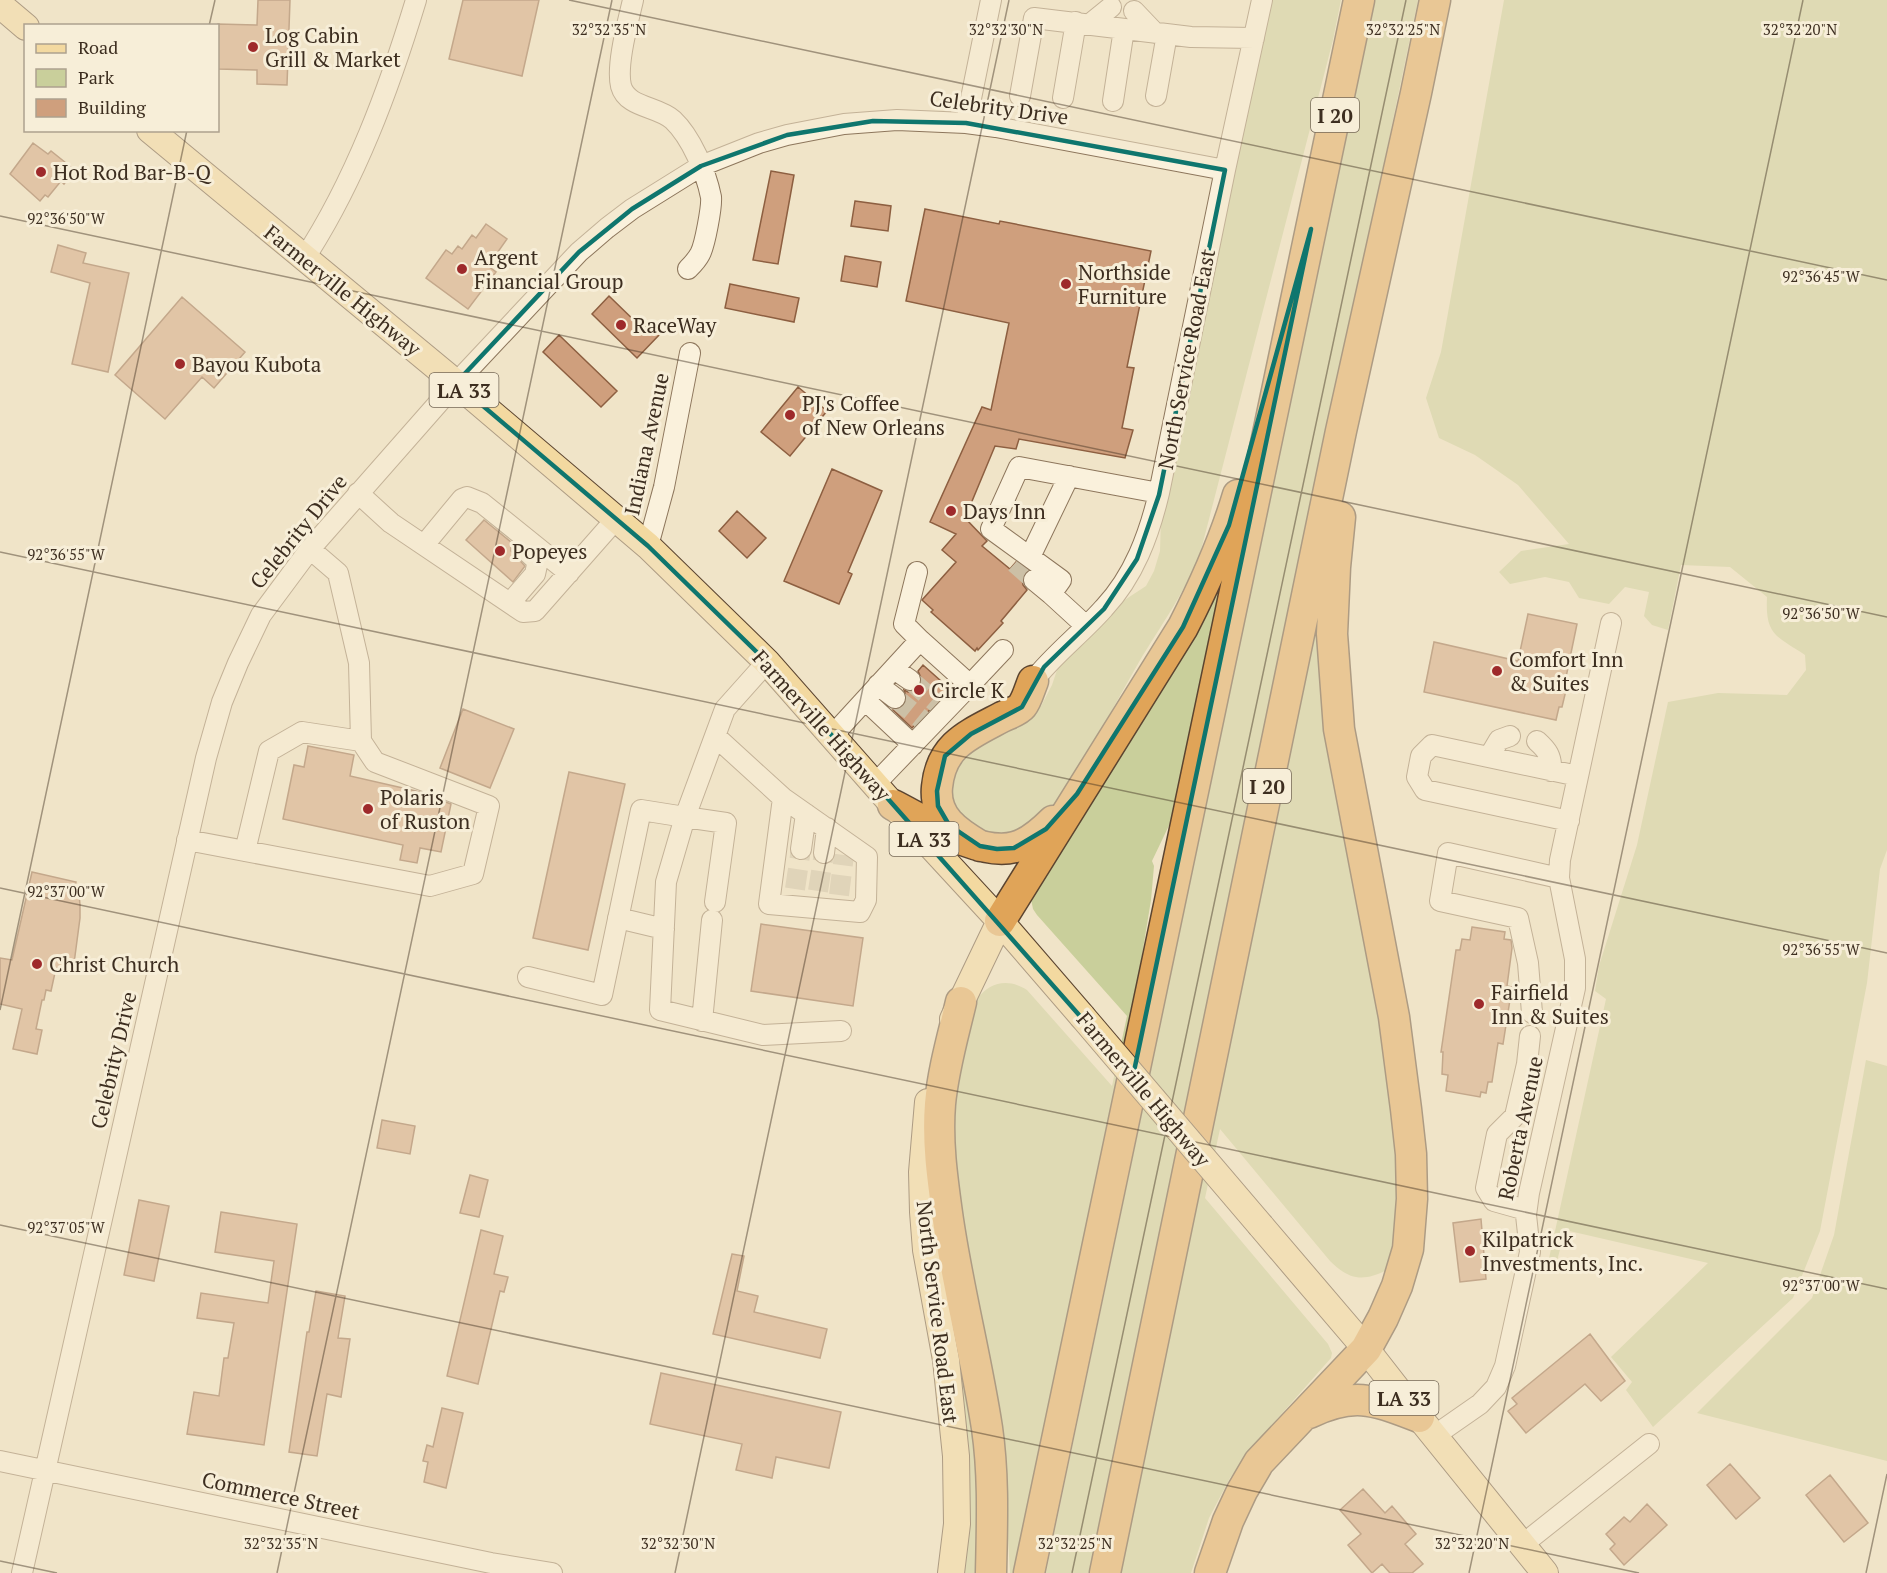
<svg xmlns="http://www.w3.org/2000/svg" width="1887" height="1573" font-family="'PT Serif',serif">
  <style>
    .green { fill: #c9cf9b }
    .building { fill: #cf9f7d; stroke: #8d5f41; stroke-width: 1.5 }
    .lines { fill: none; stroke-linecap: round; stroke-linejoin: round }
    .minor-tunnel { stroke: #ccc0a6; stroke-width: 20; stroke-dasharray: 20 10; stroke-linecap: butt }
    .minor-casing { stroke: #8d765c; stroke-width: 22 }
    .major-casing { stroke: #5b4430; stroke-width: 28 }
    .highway-casing { stroke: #5b4430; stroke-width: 33 }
    .minor { stroke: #faf1dc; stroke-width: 20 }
    .major { stroke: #f3d9a0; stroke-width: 26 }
    .highway { stroke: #e0a458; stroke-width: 30 }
    .major-bridge-casing { stroke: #5b4430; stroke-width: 28; stroke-linecap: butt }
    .major-bridge { stroke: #f3d9a0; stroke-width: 26 }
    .marked { fill: none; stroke: #0f766e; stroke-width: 4.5; stroke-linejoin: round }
    .ticks { fill: none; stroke: #3d2e20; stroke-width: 1.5; stroke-opacity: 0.45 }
    .poi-dot { fill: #9e2a2b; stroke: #f7eed8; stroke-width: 2 }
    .labels { text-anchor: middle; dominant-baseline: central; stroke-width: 6; stroke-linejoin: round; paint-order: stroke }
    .shield { fill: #f7eed8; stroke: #756857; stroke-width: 1.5 }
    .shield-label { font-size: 20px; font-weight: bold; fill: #3d2e20 }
    .poi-label { font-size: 21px; fill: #3d2e20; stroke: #f7eed8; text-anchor: start }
    .street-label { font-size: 21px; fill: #3d2e20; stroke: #f7eed8 }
    .ticks-label { font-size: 15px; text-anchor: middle; fill: #3d2e20; stroke: #f7eed8; stroke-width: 6; stroke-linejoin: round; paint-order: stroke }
  </style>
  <rect width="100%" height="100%" fill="#f0e4c8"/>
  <!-- green -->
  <path class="green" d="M1272 0H1341L1333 40 1201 550C1187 590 1161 625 1139 662 1107 717 1079 775 1041 826L988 838 941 797 947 764 1021 714 1041 706 1052 685 1057 670 1067 654 1120 603 1146 586 1154 571 1160 551 1161 518Z
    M1374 0H1418L1090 1573H1046Z
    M1504 0H1887V850L1880 869 1867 983 1820 1231 1793 1298 1653 1427 1626 1390 1632 1382 1611 1357 1708 1263 1565 1230 1556 1265 1548 1263 1606 999 1595 991 1599 966 1637 845 1668 702 1718 693 1787 695 1806 670 1805 655C1776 636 1765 635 1767 597L1730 567 1681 565 1668 630 1652 625 1644 616 1649 592 1625 587 1609 604 1579 598 1569 582 1545 577 1510 584 1499 572 1521 551 1569 544 1518 485 1475 455 1439 438 1426 398 1441 352Z
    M1223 580 1174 815 1152 861 1154 866 1151 900 1132 1016 1017 1573H1010L1006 1504 953 1201V1109L961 1058 977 999C990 982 1008 978 1027 990L1112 1086 1127 1016 1037 915 1033 909 1030 894 1198 611Z
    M1318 620 1392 1066 1402 1228 1387 1270C1363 1282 1349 1280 1330 1261L1220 1129 1205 1198 1328 1344 1332 1353 1331 1358 1263 1435 1230 1478 1209 1518 1191 1573H1119Z
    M1866 1060 1887 1066V1461L1697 1413 1812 1298 1834 1235Z
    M957 1349 981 1453 989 1573H962L969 1507V1455Z"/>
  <!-- building -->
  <path class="building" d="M258 0H290L287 85 257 84V70L218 69V24L257 25Z
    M463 0H539L522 76 449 59Z
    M33 143 48 154 51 151 71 167 68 170 72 173 64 184 61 181 48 197 45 195 40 201 10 174Z
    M771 171 794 175 778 264 753 260Z
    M855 201 891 206 888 231 851 226Z
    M925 209 999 224 1000 221 1151 251 1127 367 1134 368 1122 428 1133 430 1125 458 1019 439 1016 449 995 446 965 518 987 541 982 546 1010 569 1016 562 1027 570 1022 579 1023 585 1027 590 1001 621 1003 623 978 650 977 648 975 651 931 612 933 610 922 600 956 562 942 550 956 534 930 522 982 407 991 410 1009 323 906 301Z
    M486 224 507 239 488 266 496 272 468 309 426 278 446 250 452 254 458 246 462 249 472 235 476 238Z
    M58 245 86 253 83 263 129 273 108 372 72 364 90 283 51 272Z
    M845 256 881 262 877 287 841 281Z
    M730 284 799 298 794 322 725 308Z
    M609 296 643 329 650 322 661 333 637 358 592 314Z
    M182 297 245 352 214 388 202 377 165 419 115 375Z
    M559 335 617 391 601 407 543 352Z
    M798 387 827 411 790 456 761 432Z
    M832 469 882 491 848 572 852 574 839 604 784 581Z
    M737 511 766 538 747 558 719 531Z
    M484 520 511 542V551L525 566 513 582 466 540Z
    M1528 614 1577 624 1565 682H1568L1562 707H1559L1556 720 1424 692 1434 642 1518 661Z
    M923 665 950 689 912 728 893 710 900 709 905 705 907 699 904 690 908 692 915 691 920 686 922 680 918 671Z
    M463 709 514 729 490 788 440 768Z
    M308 746 354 755 350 776 416 791 451 804 441 852 420 848 417 863 400 860 403 845 283 819 294 765 304 767Z
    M569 772 625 784 588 950 533 938Z
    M32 872 76 882 73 893 79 894 80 905V918L73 971 56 968 51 991 46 990 44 1000H42L36 1029 42 1030 37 1054 13 1049 22 1009 0 1004V958L12 960Z
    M761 924 863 938 853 1006 751 991Z
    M1472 927 1505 932 1504 939 1511 940 1512 948 1507 986 1512 987 1503 1044 1498 1043 1492 1082H1488L1486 1093 1481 1092 1480 1097 1446 1091 1448 1075 1442 1074 1443 1052H1441L1456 950H1460L1462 939 1470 940Z
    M382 1120 415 1126 410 1154 377 1148Z
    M470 1175 488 1180 479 1217 460 1213Z
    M139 1200 169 1206 154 1281 124 1275Z
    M221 1212 297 1224 264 1445 187 1434 194 1392 219 1396 224 1358H228L234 1323 197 1318 201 1293 268 1303 274 1261 215 1252Z
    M1481 1219 1486 1279 1460 1282 1453 1223Z
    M481 1230 503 1236 494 1274 508 1277 504 1292 500 1291 478 1384 447 1376Z
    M732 1254 744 1256 737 1291 758 1296 754 1312 827 1329 820 1358 713 1334Z
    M316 1291 345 1296 338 1338 350 1339 341 1397 327 1394 317 1456 289 1452 307 1332H309Z
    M1590 1334 1625 1381 1601 1401 1585 1384 1526 1433 1508 1411 1517 1404 1512 1398Z
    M661 1373 841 1412 829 1468 776 1457 772 1478 736 1470 742 1444 650 1424Z
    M442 1408 463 1413 446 1488 424 1482 428 1462 423 1461 427 1445 433 1447Z
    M1730 1464 1760 1498 1736 1519 1707 1485Z
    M1830 1475 1868 1523 1844 1542 1806 1495Z
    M1363 1489 1385 1513 1392 1506 1416 1534 1405 1544 1423 1564 1412 1573H1390L1382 1564 1372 1573 1348 1545 1361 1534 1340 1510Z
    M1647 1504 1667 1525 1624 1565 1610 1549 1615 1544 1606 1534 1624 1517 1630 1522Z"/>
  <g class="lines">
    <!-- minor-tunnel -->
    <path class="minor-tunnel" d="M1015 563 1034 580
      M910 680 940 706
      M895 698 925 722
      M795 889 801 849
      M818 891 824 853
      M839 895 844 855"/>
    <!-- minor casing -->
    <g class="minor-casing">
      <path id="minor" d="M633 0C628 22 616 65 621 86 627 108 658 106 673 120 691 137 706 172 711 197 712 206 705 245 700 254 697 260 693 264 688 269
        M1134 11 1155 33
        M1090 24 1111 7
        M1020 96 1034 18 1191 37 1254 38
        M1156 96 1167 34
        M1063 98 1076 22
        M1113 101 1124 29
        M966 123 991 0
        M304 259C355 181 389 89 416 0
        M358 493 391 523 523 612 535 611 616 519
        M424 545 462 499 467 497 482 503 569 573
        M648 546 664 487 690 353
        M1030 557 1069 476
        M917 572 904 624 920 640
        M1034 580 1051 594
        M510 603 535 574 537 565 535 559 522 547
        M1086 626 1051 594 1061 580 991 529 1019 467 1159 493
        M894 669 910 680
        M1033 681C1054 654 1081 634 1104 608 1134 576 1149 535 1159 493L1225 170 1262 0
        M878 685 895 698
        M970 685 1003 650
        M865 700 913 745
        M715 736 783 798 769 904 860 912 866 900 867 857 783 798
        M832 736 920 640 970 685 875 784
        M1537 741C1547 750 1552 756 1551 771
        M1489 757 1499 740 1510 736
        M1569 821 1425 790 1417 777 1421 756 1432 745 1578 776
        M187 840 430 886 473 874 489 806 375 762 361 741 359 663 338 573 310 549
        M801 849 806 814
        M245 851 269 751 302 732 361 741
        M824 853 827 828
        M715 902 726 823 685 817 666 882 660 1010 763 1035 841 1031
        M618 918 664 929
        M528 977 602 995 641 810 685 817 725 709 767 662
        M1532 1013 1528 963 1518 918 1440 901 1448 853 1559 878
        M702 1021 712 920
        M1526 1210 1494 1201 1486 1188 1497 1134 1515 1116 1527 1064 1530 1036
        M1434 1436 1480 1404 1496 1387 1505 1366 1530 1252 1526 1215 1529 1193 1575 988V959L1559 878 1560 860 1611 623
        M0 1461 491 1563 552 1573
        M1522 1545 1649 1444
        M22 1573 206 758 222 702 238 663 261 615 310 549 456 383 579 252 607 228 632 209 701 166 759 143 787 135 844 124 897 120 966 123 996 127 1225 170"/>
    </g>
    <!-- major casing -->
    <g class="major-casing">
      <path id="major" d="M0 5 26 27
        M150 130 456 383 648 546 767 662 893 805 1000 921 1082 1016
        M953 1019 1000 921
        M928 1102 922 1172 923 1212 926 1250 946 1360 956 1456 957 1524 951 1573
        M1261 1226 1366 1349 1419 1417 1545 1573"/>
    </g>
    <!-- highway casing -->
    <g class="highway-casing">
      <path id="highway" d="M893 805C925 821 979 857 1015 847 1030 843 1042 832 1053 821
        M980 846C956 832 934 817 937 787 941 745 968 735 1002 717 1008 714 1018 711 1022 706 1027 700 1030 688 1033 681
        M1000 921 1183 627C1205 584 1224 542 1238 495
        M961 1002C953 1036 943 1070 940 1104 937 1141 942 1177 947 1213 957 1285 976 1356 987 1428 994 1476 992 1524 991 1573
        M1309 1413C1355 1391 1374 1400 1419 1417
        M1029 1573 1359 0
        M1105 1573 1341 431 1416 93 1435 0
        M1210 1573 1228 1521 1242 1491 1259 1462 1366 1349 1383 1318 1397 1286 1408 1249 1412 1199 1411 1154 1406 1109 1394 1017 1339 729 1332 634 1335 567 1340 517"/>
    </g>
    <!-- minor -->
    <use href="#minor" class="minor"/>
    <!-- major -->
    <use href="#major" class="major"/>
    <!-- highway -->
    <use href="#highway" class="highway"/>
    <!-- major-bridge casing -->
    <g class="major-bridge-casing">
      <path id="major-bridge" d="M1082 1016 1261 1226"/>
    </g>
    <!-- major-bridge -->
    <use href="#major-bridge" class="major-bridge"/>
  </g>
  <!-- marked area -->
  <path d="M0 0H1887V1573H0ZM873 121 966 123 1225 170 1159 495 1137 559 1104 609 1044 667 1022 707 971 734 945 756 937 791 938 806 949 825 980 846 997 849 1014 848 1046 829 1077 794 1183 627 1229 525 1311 229 1133 1076 767 662 648 546 456 383 579 252 632 209 701 166 787 135Z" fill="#f0e4c8" fill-opacity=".55" fill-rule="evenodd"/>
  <path class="marked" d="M873 121 966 123 1225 170 1159 495 1137 559 1104 609 1044 667 1022 707 971 734 945 756 937 791 938 806 949 825 980 846 997 849 1014 848 1046 829 1077 794 1183 627 1229 525 1311 229 1133 1076 767 662 648 546 456 383 579 252 632 209 701 166 787 135Z"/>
  <!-- ticks -->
  <path class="ticks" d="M569 0 1887 280M209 26 215 0M0 216 1887 617M0 552 1887 953M0 888 1887 1289M0 1010 187 130M0 1225 1639 1573M0 1561 57 1573M277 1573 612 0M675 1573 1009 0M1072 1573 1406 0M1469 1573 1803 0M1866 1573 1887 1474"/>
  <!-- markers -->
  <g class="poi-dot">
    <circle cx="253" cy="47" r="6"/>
    <circle cx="41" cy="172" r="6"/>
    <circle cx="462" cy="269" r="6"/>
    <circle cx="1066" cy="284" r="6"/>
    <circle cx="621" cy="325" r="6"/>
    <circle cx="180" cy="364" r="6"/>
    <circle cx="790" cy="415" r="6"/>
    <circle cx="951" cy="511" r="6"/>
    <circle cx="500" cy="551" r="6"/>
    <circle cx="1497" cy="671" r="6"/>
    <circle cx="919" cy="690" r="6"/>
    <circle cx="368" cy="809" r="6"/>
    <circle cx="37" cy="964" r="6"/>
    <circle cx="1479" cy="1004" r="6"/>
    <circle cx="1470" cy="1251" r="6"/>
  </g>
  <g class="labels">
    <!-- shield labels -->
    <g class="shield">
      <rect x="1311" y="98" width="48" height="34" rx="4.5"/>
      <rect x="429.5" y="373" width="69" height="34" rx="4.5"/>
      <rect x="1243" y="769" width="48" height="34" rx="4.5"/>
      <rect x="889.5" y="822" width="69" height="34" rx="4.5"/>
      <rect x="1369.5" y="1381" width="69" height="34" rx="4.5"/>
    </g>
    <g class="shield-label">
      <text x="1335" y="115">I 20</text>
      <text x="464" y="390">LA 33</text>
      <text x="1267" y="786">I 20</text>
      <text x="924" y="839">LA 33</text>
      <text x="1404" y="1398">LA 33</text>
    </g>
    <!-- poi labels -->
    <g class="poi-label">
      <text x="265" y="35">Log Cabin<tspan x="265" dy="24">Grill &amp; Market</tspan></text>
      <text x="53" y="172">Hot Rod Bar-B-Q</text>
      <text x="474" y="257">Argent<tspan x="474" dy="24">Financial Group</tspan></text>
      <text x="1078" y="272">Northside<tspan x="1078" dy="24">Furniture</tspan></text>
      <text x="633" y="325">RaceWay</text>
      <text x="192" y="364">Bayou Kubota</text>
      <text x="802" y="403">PJ's Coffee<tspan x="802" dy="24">of New Orleans</tspan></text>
      <text x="963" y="511">Days Inn</text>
      <text x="512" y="551">Popeyes</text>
      <text x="1509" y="659">Comfort Inn<tspan x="1509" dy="24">&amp; Suites</tspan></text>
      <text x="931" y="690">Circle K</text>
      <text x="380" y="797">Polaris<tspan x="380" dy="24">of Ruston</tspan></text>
      <text x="49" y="964">Christ Church</text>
      <text x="1491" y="992">Fairfield<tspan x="1491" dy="24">Inn &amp; Suites</tspan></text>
      <text x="1482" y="1239">Kilpatrick<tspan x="1482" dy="24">Investments, Inc.</tspan></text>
    </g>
    <!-- street labels -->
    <g class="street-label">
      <text transform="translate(999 107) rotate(8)">Celebrity Drive</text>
      <text transform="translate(343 290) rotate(39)">Farmerville Highway</text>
      <text transform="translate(1186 359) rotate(-79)">North Service Road East</text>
      <text transform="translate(646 444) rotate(-78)">Indiana Avenue</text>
      <text transform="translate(298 531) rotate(-51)">Celebrity Drive</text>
      <text transform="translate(822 725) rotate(48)">Farmerville Highway</text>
      <text transform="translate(113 1060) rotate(-77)">Celebrity Drive</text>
      <text transform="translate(1144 1089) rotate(50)">Farmerville Highway</text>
      <text transform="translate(1520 1128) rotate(-78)">Roberta Avenue</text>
      <text transform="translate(938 1312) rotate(83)">North Service Road East</text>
      <text transform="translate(281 1495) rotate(12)">Commerce Street</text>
    </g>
  </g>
  <g class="ticks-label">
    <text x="609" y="35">32°32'35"N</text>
    <text x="1006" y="35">32°32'30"N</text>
    <text x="1403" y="35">32°32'25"N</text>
    <text x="1800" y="35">32°32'20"N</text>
    <text x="66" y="224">92°36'50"W</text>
    <text x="1821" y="282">92°36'45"W</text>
    <text x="66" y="560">92°36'55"W</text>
    <text x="1821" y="619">92°36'50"W</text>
    <text x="66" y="897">92°37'00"W</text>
    <text x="1821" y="955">92°36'55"W</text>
    <text x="66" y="1233">92°37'05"W</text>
    <text x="1821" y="1291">92°37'00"W</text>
    <text x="281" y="1549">32°32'35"N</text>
    <text x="678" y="1549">32°32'30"N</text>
    <text x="1075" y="1549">32°32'25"N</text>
    <text x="1472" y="1549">32°32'20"N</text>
  </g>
  <!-- legend -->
  <rect x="24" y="24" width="195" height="108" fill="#f7eed8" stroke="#ada18e" stroke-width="1.5"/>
  <rect x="36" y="44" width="30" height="9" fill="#f3d9a0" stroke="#ada18e" stroke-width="1.5"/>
  <text x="78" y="54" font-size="18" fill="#3d2e20">Road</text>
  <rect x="36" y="69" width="30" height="18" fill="#c9cf9b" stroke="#ada18e" stroke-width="1.5"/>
  <text x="78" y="84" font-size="18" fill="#3d2e20">Park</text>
  <rect x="36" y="99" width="30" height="18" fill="#cf9f7d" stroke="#ada18e" stroke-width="1.5"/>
  <text x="78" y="114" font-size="18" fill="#3d2e20">Building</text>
</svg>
